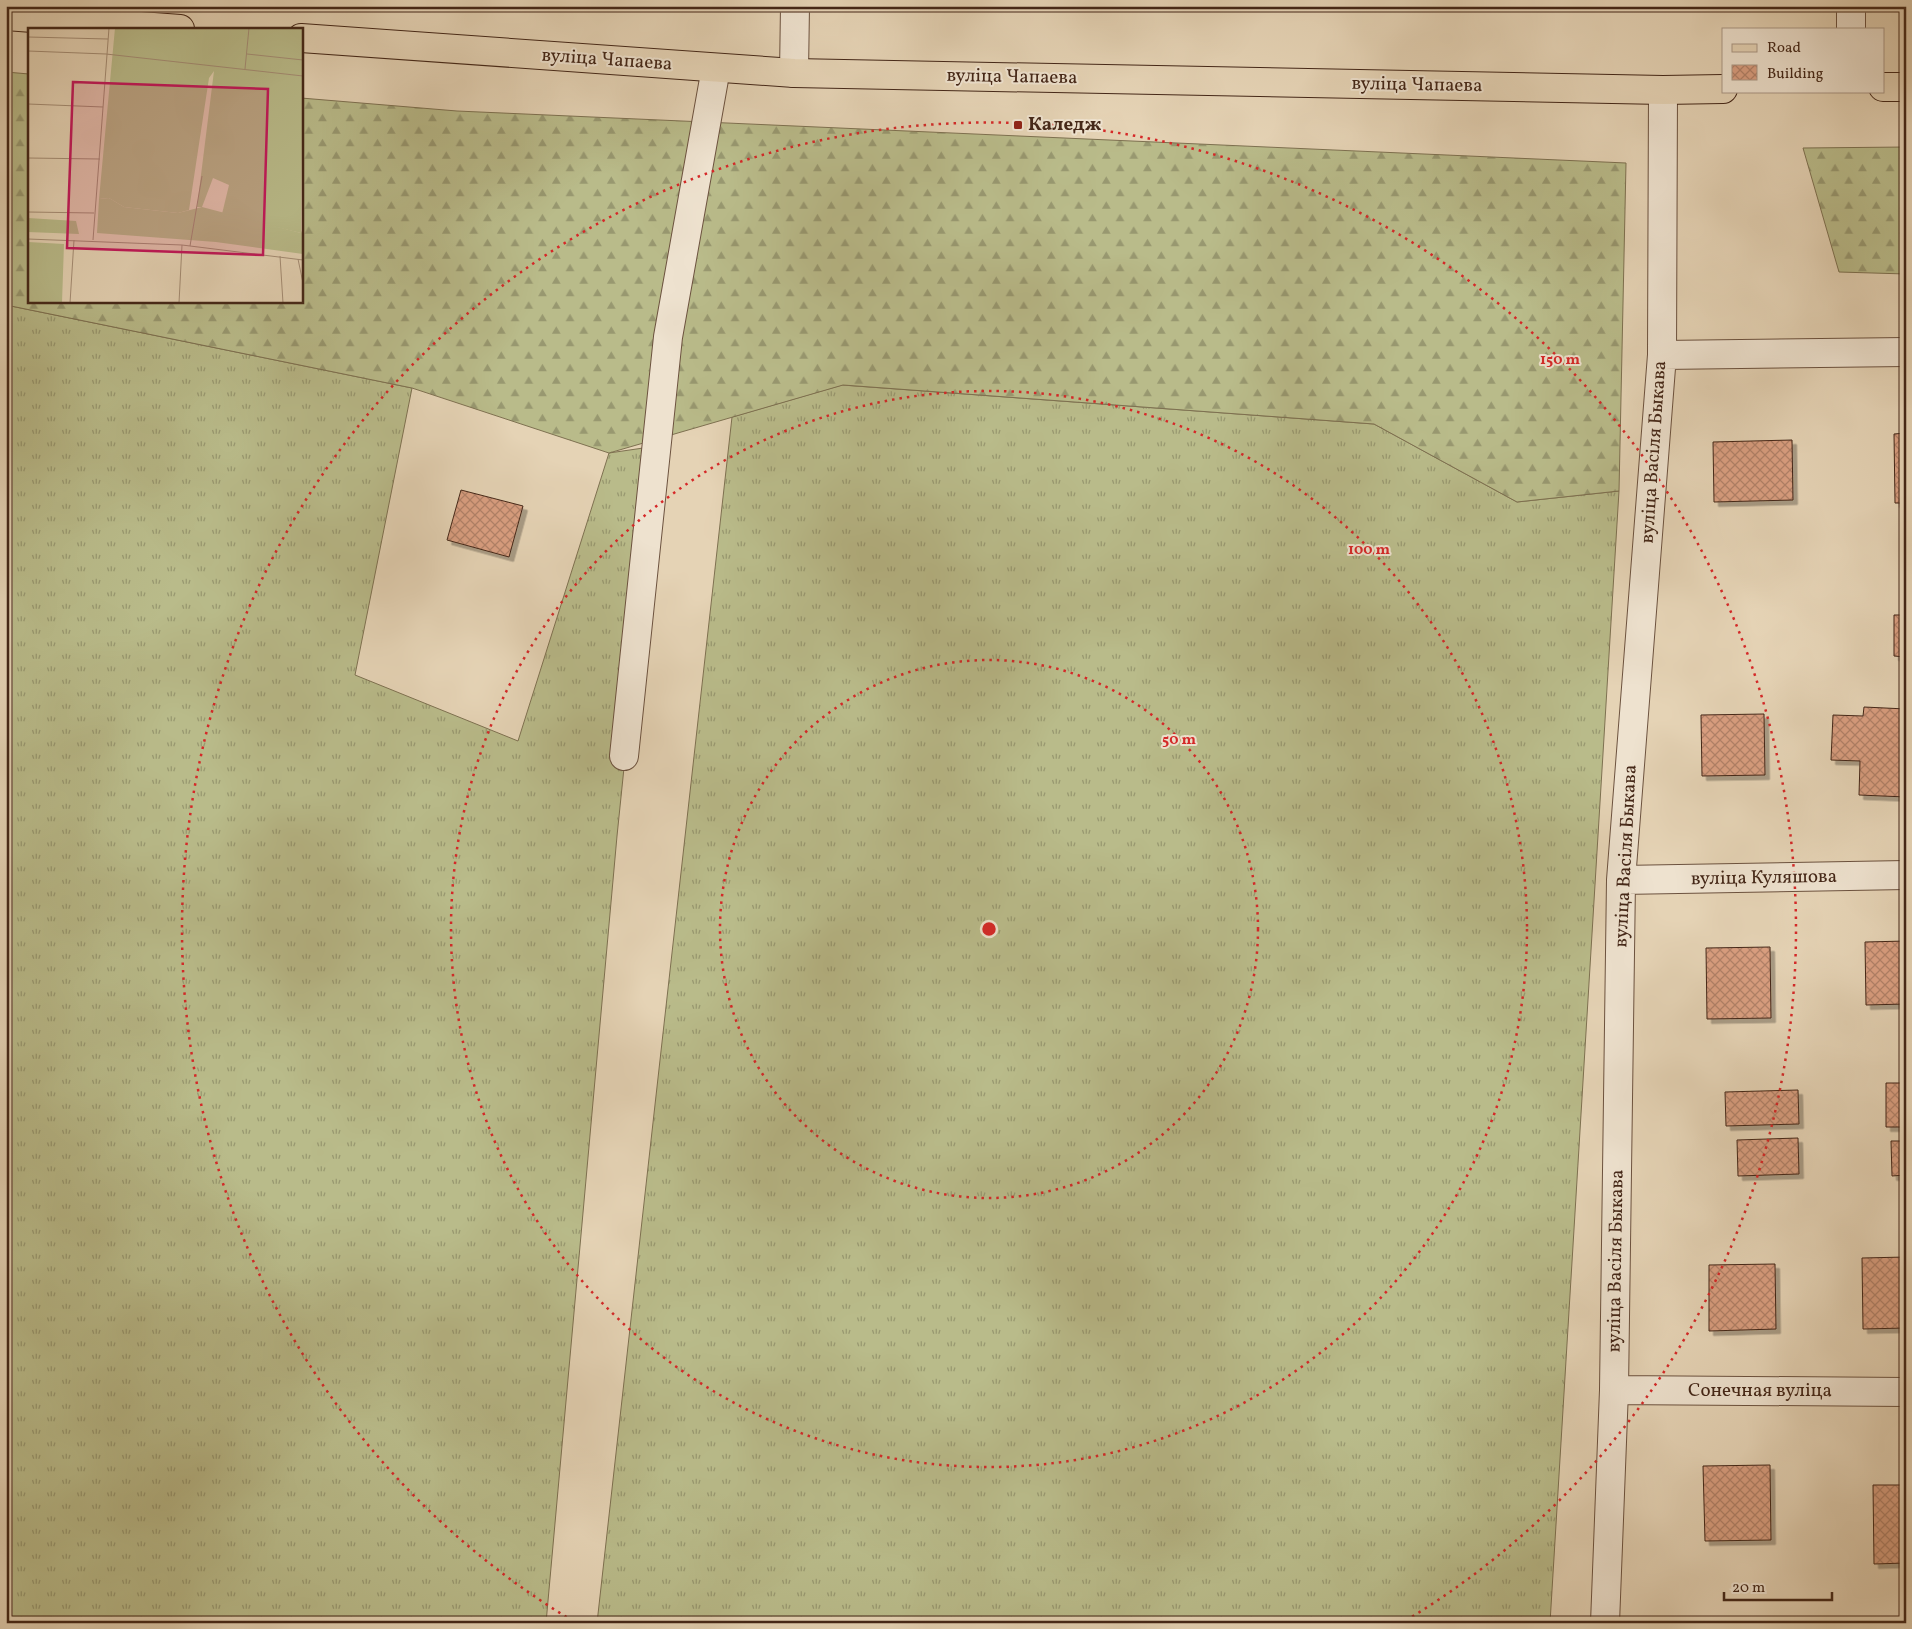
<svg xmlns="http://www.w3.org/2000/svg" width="1912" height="1629" font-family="Vollkorn,serif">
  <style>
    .grass { fill: url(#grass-tufts); stroke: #7e7151 }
    .forest { fill: url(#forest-firs); stroke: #7e7151 }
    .building { fill: url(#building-cross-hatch); stroke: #442718; filter: url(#shadow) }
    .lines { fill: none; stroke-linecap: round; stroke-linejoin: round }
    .minor-casing { stroke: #6c523f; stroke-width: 30 }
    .major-casing { stroke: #442718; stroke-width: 30 }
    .minor { stroke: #eee2cf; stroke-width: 28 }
    .major { stroke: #e5d3b5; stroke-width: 28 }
    .ring { fill: none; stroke: #d62828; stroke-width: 2.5; stroke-dasharray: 2.5 5 }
    .poi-dot { fill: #8f2418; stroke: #eee2cf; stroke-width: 2 }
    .labels { text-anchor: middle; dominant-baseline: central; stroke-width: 4; stroke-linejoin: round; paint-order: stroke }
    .street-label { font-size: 19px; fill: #442718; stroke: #eee2cf }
    .poi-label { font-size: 19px; font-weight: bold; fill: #442718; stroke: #eee2cf; text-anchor: start }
    .inset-road { fill: none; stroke: #a58e76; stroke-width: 1 }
    .view { fill: #c2185b; fill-opacity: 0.15; stroke: #c2185b; stroke-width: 2.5 }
    .inset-edge { fill: none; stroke: #442718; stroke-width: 2.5 }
    .centre { fill: #d62828; stroke: #eee2cf; stroke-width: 2.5 }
    .ring-label { font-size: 15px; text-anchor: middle; font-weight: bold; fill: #d62828; stroke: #eee2cf; stroke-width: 4; stroke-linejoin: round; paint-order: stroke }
  </style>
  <defs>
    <pattern id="grass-tufts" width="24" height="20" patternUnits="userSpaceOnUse" patternTransform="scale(1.25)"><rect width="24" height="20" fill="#b9bb8a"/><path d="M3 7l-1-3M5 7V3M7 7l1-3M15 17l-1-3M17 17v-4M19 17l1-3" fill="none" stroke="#989870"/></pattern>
    <pattern id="forest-firs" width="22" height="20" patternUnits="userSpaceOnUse" patternTransform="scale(1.25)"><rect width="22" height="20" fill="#b9bb8a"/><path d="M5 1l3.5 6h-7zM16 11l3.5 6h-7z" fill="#989870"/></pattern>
    <pattern id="building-cross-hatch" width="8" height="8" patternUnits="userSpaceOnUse" patternTransform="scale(1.25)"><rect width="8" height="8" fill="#da9f81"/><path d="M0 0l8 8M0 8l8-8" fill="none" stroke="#b28269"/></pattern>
    <filter id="shadow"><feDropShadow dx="4.5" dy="4.5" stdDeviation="0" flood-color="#0004"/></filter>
  </defs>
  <rect width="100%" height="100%" fill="#e5d3b5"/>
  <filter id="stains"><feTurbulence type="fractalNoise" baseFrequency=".004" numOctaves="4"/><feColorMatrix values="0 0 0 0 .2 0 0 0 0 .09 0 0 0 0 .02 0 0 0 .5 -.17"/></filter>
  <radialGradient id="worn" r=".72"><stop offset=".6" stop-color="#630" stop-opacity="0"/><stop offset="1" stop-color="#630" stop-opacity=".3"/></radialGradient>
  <!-- grass -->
  <path class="grass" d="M6 305 412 388 355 675 518 741 609 453 657 446 617 836 546 1623H6Z
    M842 385 1374 424 1517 502 1619 491 1550 1623H597L732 417Z"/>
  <!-- forest -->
  <path class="forest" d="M6 72 29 74V301H301V98L457 111 1626 163 1619 491 1517 502 1374 424 843 385 609 453 412 388 6 305Z
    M1906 147V274L1839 272 1803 148Z"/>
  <!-- building -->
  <path class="building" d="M1906 433V503H1895L1894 434Z
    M1792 440 1793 500 1714 502 1713 442Z
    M461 490 523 506 509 557 447 540Z
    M1894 615H1906V657L1894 656Z
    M1864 707 1906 709V797L1859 795 1860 761 1831 760 1833 715 1863 716Z
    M1764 714 1765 775 1702 776 1701 715Z
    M1906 941V1004L1866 1005 1865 942Z
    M1770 947 1771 1018 1707 1019 1706 948Z
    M1886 1083H1906V1127H1886Z
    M1798 1090 1799 1124 1726 1126 1725 1092Z
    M1798 1138 1799 1174 1738 1176 1737 1140Z
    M1891 1141H1906V1175L1892 1176Z
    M1906 1257V1328L1863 1329 1862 1258Z
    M1775 1264 1776 1329 1709 1331V1265Z
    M1770 1465 1771 1540 1705 1541 1703 1466Z
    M1873 1485H1906V1563L1874 1564Z"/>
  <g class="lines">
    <!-- minor casing -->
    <g class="minor-casing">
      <path id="minor" d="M1851 29V6
        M794 73 795 6
        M1662 355 1906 352
        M624 756 668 337 716 68
        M1621 880 1906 875
        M1614 1390 1906 1392
        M1605 1623 1614 1390 1621 880 1662 355 1663 90"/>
    </g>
    <!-- major casing -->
    <g class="major-casing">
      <path id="major" d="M6 16 180 29
        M301 38 794 73 1663 90 1723 89
        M1883 87H1906"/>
    </g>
    <!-- minor -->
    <use href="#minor" class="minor"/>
    <!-- major -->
    <use href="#major" class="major"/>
  </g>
  <!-- distance rings -->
  <g class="ring">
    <circle cx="989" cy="929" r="269"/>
    <circle cx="989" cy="929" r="538"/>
    <path d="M573 1621A807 807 0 1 1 1405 1621"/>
  </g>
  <!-- markers -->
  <rect class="poi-dot" x="1013" y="120" width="10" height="10" rx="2.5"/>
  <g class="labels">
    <!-- street labels -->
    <g class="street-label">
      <text transform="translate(607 60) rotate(4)">вуліца Чапаева</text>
      <text transform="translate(1012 77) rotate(1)">вуліца Чапаева</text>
      <text transform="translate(1417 85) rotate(1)">вуліца Чапаева</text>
      <text transform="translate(1654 452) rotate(-86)">вуліца Васіля Быкава</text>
      <text transform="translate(1626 856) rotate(-87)">вуліца Васіля Быкава</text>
      <text transform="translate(1764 878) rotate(-1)">вуліца Куляшова</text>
      <text transform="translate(1616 1261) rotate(-89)">вуліца Васіля Быкава</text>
      <text x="1760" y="1391">Сонечная вуліца</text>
    </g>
    <!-- poi labels -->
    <g class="poi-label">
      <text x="1028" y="125">Каледж</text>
    </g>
  </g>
  <!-- overview -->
  <g transform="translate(28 28)">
    <rect width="275" height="275" fill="#e5d3b5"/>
    <path d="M87 0H275L273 205 194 186 201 157 185 150 174 179H169L186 43 181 50 161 182 150 185 96 179 81 170 71 171Z" fill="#b9bb8a"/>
    <path d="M81 170 96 179 150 185 174 179 273 205 275 200V226L188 214 69 205 71 171ZM0 190 48 193 51 206 0 204ZM0 214 36 216 34 275H0Z" fill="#b9bb8a"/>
    <path class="inset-road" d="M0 9 80 11M0 23 78 26 275 48M219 26 275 32M217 41 221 0M0 76 75 79M0 130 72 131M0 184 66 185M0 211 154 217 275 232M65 212 81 0M162 218 174 148M252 228 255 275M270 231 275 255M42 275 46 212M151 275 154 217"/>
    <path class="view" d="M45 54 240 61 235 227 39 220Z"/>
    <rect width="275" height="275" class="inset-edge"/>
  </g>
  <circle cx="989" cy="929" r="8" class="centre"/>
  <g class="ring-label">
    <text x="1560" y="364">150 m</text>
    <text x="1369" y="554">100 m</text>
    <text x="1179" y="744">50 m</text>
  </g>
  <!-- margin -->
  <rect width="1912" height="1629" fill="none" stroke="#e5d3b5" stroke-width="25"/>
  <rect x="8" y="8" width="1897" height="1614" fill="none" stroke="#442718" stroke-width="2.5"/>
  <rect x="12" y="12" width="1887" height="1604" fill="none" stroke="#442718"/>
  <!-- legend -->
  <rect x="1722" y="28" width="162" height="65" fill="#eee2cf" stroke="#aa9786"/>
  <rect x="1732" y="44" width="25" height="8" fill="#e5d3b5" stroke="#aa9786"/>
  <text x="1767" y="52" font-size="15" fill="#442718">Road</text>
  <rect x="1732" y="65" width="25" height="15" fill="url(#building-cross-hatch)" stroke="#aa9786"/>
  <text x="1767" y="78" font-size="15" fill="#442718">Building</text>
  <!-- scale -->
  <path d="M1724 1592v8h108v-8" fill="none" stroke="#442718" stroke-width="2.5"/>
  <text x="1732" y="1592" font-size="15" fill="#442718" stroke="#eee2cf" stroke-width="4" paint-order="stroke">20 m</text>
  <rect width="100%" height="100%" filter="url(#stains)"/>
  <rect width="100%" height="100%" fill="url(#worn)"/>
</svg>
